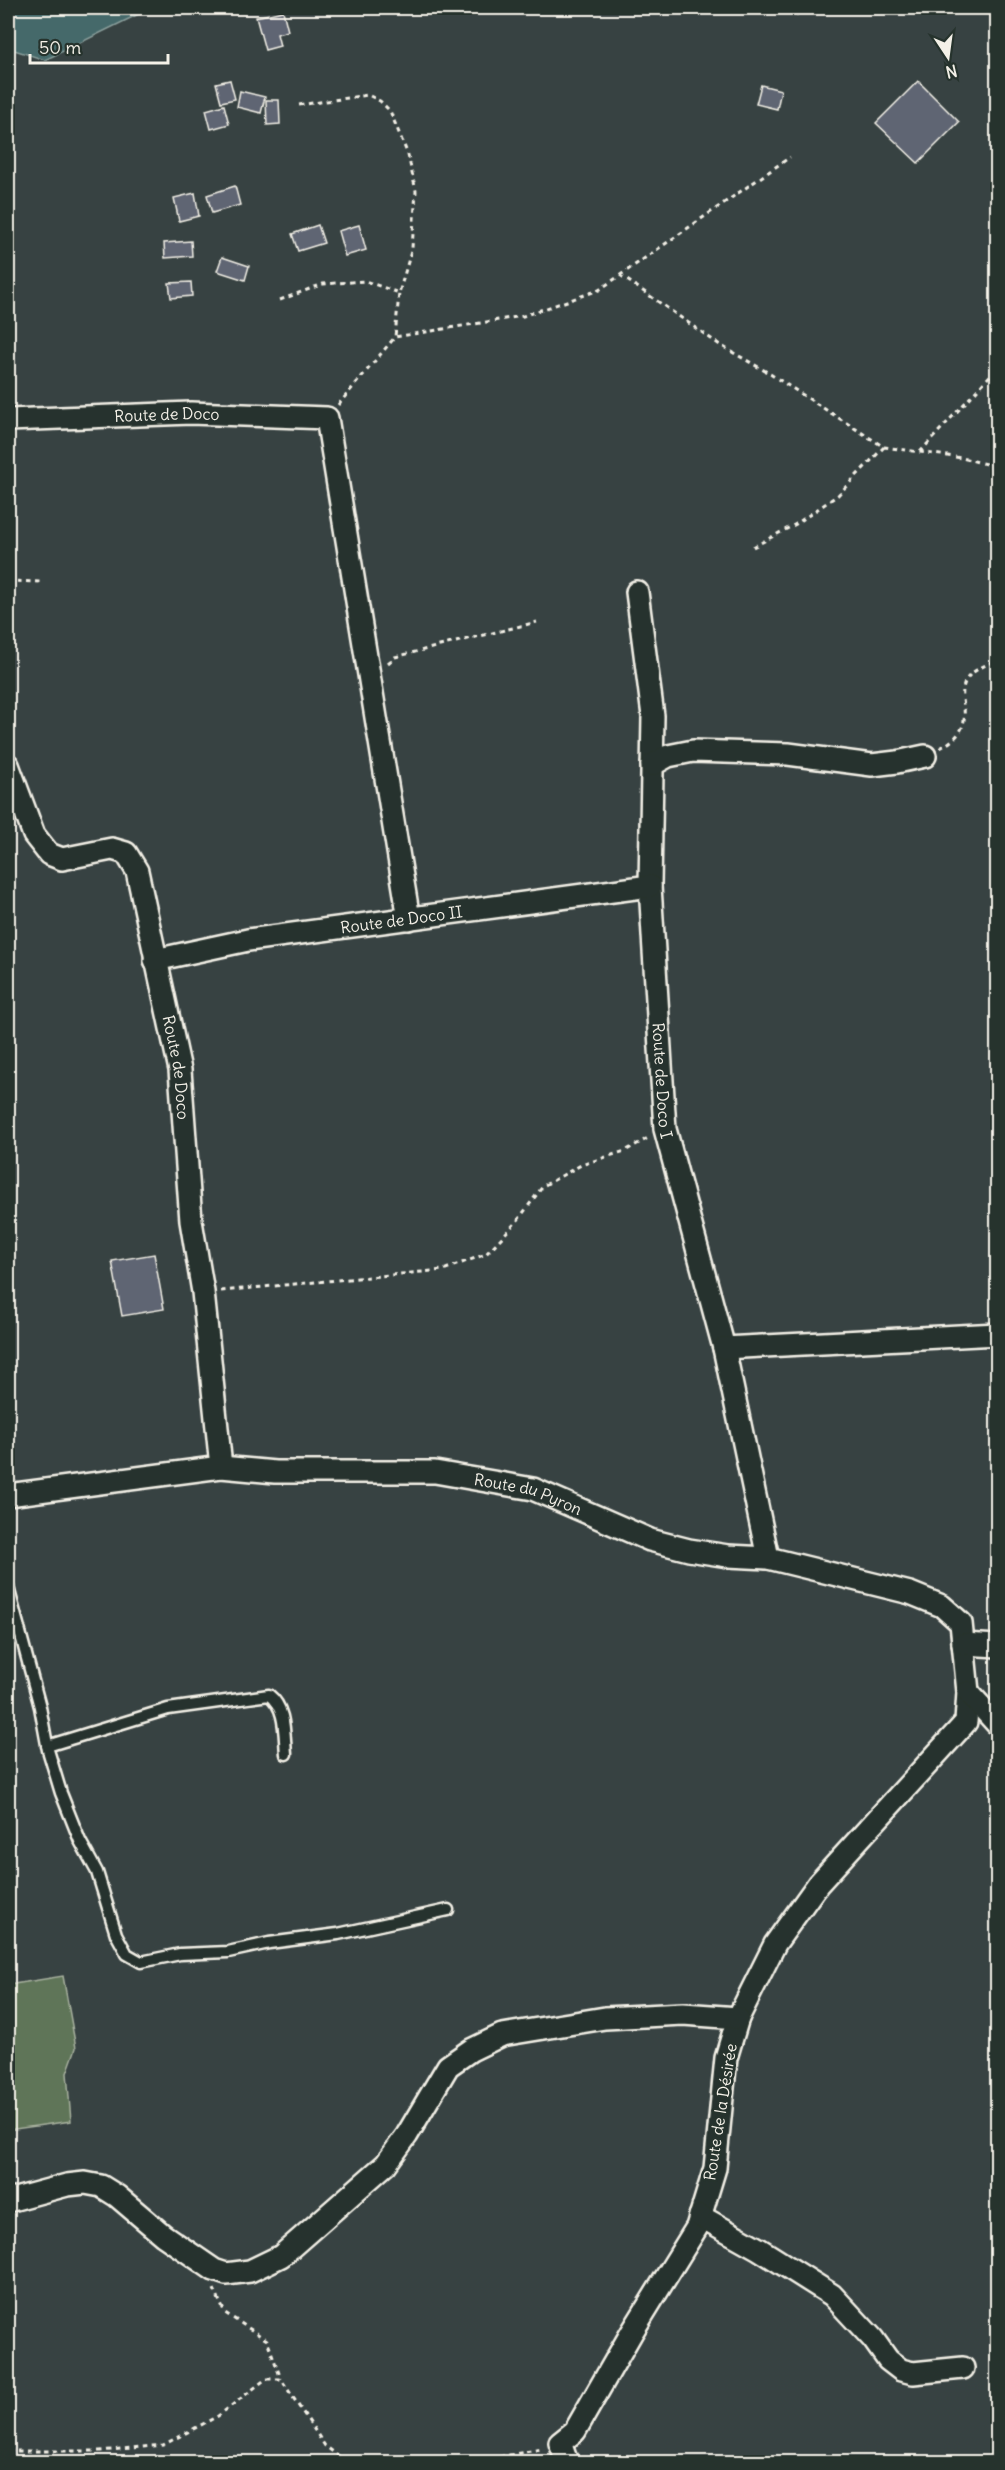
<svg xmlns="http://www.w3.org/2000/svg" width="1005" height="2470" font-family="Delius,sans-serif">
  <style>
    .green { fill: #5e7458; stroke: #a9b2a0; stroke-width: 1.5 }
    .water { fill: #45696a; stroke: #8b9f9c; stroke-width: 1.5 }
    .building { fill: #5f6573; stroke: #f4f1e8; stroke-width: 1.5 }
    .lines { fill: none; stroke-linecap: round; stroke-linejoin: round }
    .service-casing { stroke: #f4f1e8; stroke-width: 15 }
    .minor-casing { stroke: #f4f1e8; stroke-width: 26 }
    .path { stroke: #f4f1e8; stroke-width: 3; stroke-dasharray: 4.5 4.5; stroke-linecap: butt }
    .service { stroke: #26332d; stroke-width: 10 }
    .minor { stroke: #26332d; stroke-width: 21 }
    .labels { text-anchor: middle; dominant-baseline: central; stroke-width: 5; stroke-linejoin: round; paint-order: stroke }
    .street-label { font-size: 16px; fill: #f4f1e8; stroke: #26332d }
  </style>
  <rect width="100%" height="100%" fill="#374242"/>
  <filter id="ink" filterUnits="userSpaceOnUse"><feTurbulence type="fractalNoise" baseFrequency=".0167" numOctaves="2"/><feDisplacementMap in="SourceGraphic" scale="12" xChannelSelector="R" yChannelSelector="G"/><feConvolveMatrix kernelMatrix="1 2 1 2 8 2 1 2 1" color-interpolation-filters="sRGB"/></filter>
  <g filter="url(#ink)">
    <!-- green -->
    <path class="green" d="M63 1976 76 2048 67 2073 71 2121 8 2130V1985Z"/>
    <!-- water -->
    <path class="water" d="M8 8H151L45 60 8 48Z"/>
    <!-- building -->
    <path class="building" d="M788 8H803L797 15Z
      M283 11 288 31 277 34 280 46 265 50 256 17Z
      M230 80 235 99 221 102 216 83Z
      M918 81 959 122 918 163 876 123Z
      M761 85 781 90 777 109 756 104Z
      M240 91 265 97 261 113 237 107Z
      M266 100H279L280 124 267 125Z
      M224 105 229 124 211 129 206 110Z
      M235 186 240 205 212 213 207 195Z
      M195 193 199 216 179 221 174 198Z
      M318 225 324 243 298 251 292 234Z
      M359 225 366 250 345 256 338 231Z
      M191 241 192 256 165 258 164 243Z
      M222 257 249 266 245 280 217 271Z
      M191 282 192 296 171 298 169 283Z
      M154 1254 164 1309 122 1316 112 1261Z"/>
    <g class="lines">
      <!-- service casing -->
      <g class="service-casing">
        <path id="service" d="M8 1587 40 1707 48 1750 61 1793 80 1841 97 1872 116 1934 127 1954 141 1962 180 1954 228 1952 269 1943 338 1934 448 1910
          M47 1746 168 1709 269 1695C286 1708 284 1733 286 1754"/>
      </g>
      <!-- minor casing -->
      <g class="minor-casing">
        <g id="minor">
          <path id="s1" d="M8 420 191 413 327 418 409 919"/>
          <path id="s2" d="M637 592 653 716 650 886 665 1129 724 1348 768 1558"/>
          <path id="s3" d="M8 765 34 835 49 854 62 859 112 849 126 853 137 871 180 1070 191 1221 203 1292 221 1467"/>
          <path d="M652 765 668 756 693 751 788 754 872 765 897 762 925 756"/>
          <path id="s4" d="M155 960 248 940 650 886"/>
          <path d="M724 1348 998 1334"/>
          <path id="s5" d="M8 1495 221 1467 275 1472H435L533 1489 650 1540 689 1550 728 1556 768 1558 910 1593 942 1606 961 1623 968 1692 966 1722 818 1884 775 1944 738 2018 726 2058 715 2168 697 2227 632 2332 575 2431 560 2443 567 2462"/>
          <path d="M963 1644 998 1646"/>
          <path d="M968 1692 998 1725"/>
          <path d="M8 2201 67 2185 85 2183 101 2186 117 2196 163 2235 214 2270 226 2274 250 2271 281 2256 386 2164 407 2135 448 2066 471 2050 502 2035 605 2018 683 2014 738 2018"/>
          <path d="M700 2216 759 2249 832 2295 873 2339 888 2360 901 2370 913 2373 963 2368"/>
        </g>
      </g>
      <!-- path -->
      <path class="path" d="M299 105 368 95 380 101 390 111 408 155 416 191 412 248 399 293
        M620 275 720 345 767 372 884 447 962 458 998 467
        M280 300 323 284 365 281 399 293 395 337
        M338 405 395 337 523 316 599 290 790 157
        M920 452 998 367
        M753 547 796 524 838 495 884 447
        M8 581 41 582
        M388 663 395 657 537 622
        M940 748C985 725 950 697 969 676 975 669 989 664 998 659
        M221 1291 443 1270 486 1254 518 1220 543 1186 581 1165 625 1151 648 1138
        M214 2289 225 2313 267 2340 281 2379
        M8 2451H100L163 2445 218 2416 266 2379H281L325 2446 347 2462
        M473 2462 541 2449"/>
      <!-- service -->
      <use href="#service" class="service"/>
      <!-- minor -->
      <use href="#minor" class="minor"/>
    </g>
  </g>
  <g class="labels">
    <!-- street labels -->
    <g class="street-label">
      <text stroke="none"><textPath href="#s1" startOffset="159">Route de Doco</textPath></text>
      <text stroke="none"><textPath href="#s4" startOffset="250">Route de Doco II</textPath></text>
      <text stroke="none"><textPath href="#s3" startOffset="400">Route de Doco</textPath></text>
      <text stroke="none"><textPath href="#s2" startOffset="490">Route de Doco I</textPath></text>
      <text stroke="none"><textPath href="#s5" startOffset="525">Route du Pyron</textPath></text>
      <text transform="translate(720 2112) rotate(-81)">Route de la Désirée</text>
    </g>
  </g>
  <!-- margin -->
  <rect width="1005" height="2470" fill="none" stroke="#26332d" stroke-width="30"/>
  <rect x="15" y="15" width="975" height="2440" fill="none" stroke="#f4f1e8" stroke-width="2" filter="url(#ink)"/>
  <!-- north arrow -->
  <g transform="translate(948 57) rotate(167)" stroke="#26332d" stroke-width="4.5" paint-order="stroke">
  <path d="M0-4.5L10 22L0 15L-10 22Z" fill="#f4f1e8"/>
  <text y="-9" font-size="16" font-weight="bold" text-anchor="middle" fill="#f4f1e8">N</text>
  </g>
  <!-- scale -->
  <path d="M30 54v9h138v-9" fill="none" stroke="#f4f1e8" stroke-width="3"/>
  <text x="39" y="54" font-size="18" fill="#f4f1e8" stroke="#26332d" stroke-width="4.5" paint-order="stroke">50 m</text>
</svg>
